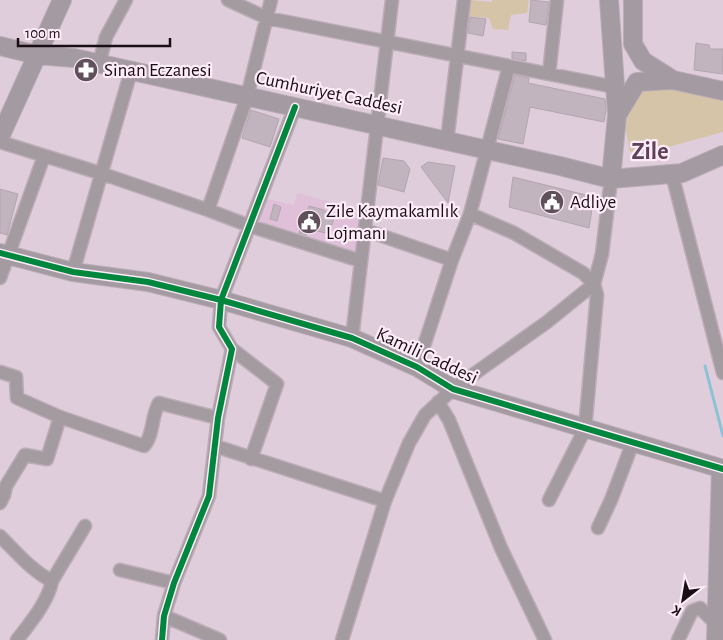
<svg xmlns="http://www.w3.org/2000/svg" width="723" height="640" font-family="'Alegreya Sans',sans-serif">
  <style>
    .built { fill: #dfc0d8 }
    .green { fill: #d6c4a8 }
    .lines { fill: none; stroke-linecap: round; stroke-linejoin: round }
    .stream { stroke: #8ac3d5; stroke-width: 3 }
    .building { fill: #c2b4be; stroke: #b3a4b0 }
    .street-casing { stroke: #bbacb7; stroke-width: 15 }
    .secondary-casing { stroke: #bbacb7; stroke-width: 20 }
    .street { stroke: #a49ba1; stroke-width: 12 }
    .secondary { stroke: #a49aa1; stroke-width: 18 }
    .cycleway-casing { stroke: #feecf9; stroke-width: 9 }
    .cycleway { stroke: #00873e; stroke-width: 6 }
    .labels { text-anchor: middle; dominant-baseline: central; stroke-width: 4.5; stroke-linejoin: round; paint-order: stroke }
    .poi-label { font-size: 19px; fill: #190d16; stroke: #feecf9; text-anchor: start }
    .street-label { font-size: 19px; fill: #190d16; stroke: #feecf9 }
    .district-label { font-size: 24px; font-weight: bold; fill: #5e4158; stroke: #feecf9 }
  </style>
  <rect width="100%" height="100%" fill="#e0cddb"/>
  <!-- built -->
  <path class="built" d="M297 193 346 206 344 215 362 219 359 255 254 224 264 198 294 205Z"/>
  <!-- green -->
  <path class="green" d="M470 0 492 2V0H529L527 13 511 15 508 30 493 29 489 18 464 16Z
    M667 85 723 95V132L661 149 630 152 625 125 629 102 644 88Z"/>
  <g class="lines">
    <!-- stream -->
    <path class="stream" d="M705 366 723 436"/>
  </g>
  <!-- building -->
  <path class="building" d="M531 0 549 2 546 25 529 22Z
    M470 17 486 19 483 36 468 33Z
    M696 43 709 45 710 49H723V74L694 70Z
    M512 52 526 53V61L512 58Z
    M515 75 529 78 528 83 605 99 606 110 604 122 530 107 523 144 498 139Z
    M251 110 279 119 270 147 242 138Z
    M383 158 404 161 410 169 404 192 378 185Z
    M428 162 455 166 448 203 421 167Z
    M513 177 594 197 589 228 509 207Z
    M0 189 18 194 7 235 0 233Z
    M274 204 281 207 277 221 270 219Z
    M309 206 324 210V211L330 213 329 216 334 217 332 225 329 224 326 233 308 229 307 235 299 233 305 211 307 212Z"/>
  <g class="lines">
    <!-- street casing -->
    <g class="street-casing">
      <path id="street" d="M228 0 267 18 615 87
        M99 64 106 37 126 0
        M549 74 557 0
        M447 141 464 0
        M0 142 103 174 208 210 250 226 361 261
        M672 174 723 373
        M208 210 247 97 271 0
        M470 214 514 233 583 273 594 284
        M365 230 452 260
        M73 272 131 71
        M0 278 44 156
        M352 338 392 0
        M232 349 277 384 251 459
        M417 367 452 260 470 214 509 66
        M0 372 16 377 17 398 60 417 144 446C154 435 151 416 159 403L218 418
        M438 402 449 420 501 548 545 640
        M215 446 385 501
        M549 500 585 429 597 295 594 284 602 254 611 179
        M0 503 4 495 6 486 25 455 47 459 60 417
        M598 528 611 500 633 442
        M0 536C16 552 32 571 52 581
        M120 570 174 583
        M164 616 220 640
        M17 640C30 623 48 602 52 581L85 526
        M162 640 164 616 174 583 209 496 218 418 232 349 219 327 221 300 295 107
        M342 640 385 501 409 443 425 415 453 389 547 322 594 284
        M678 640 692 611 700 608 716 624"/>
    </g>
    <!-- secondary casing -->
    <g class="secondary-casing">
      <path id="secondary" d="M609 0 617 114
        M633 0V44L643 61 673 80
        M0 46 37 55 74 58 560 166 611 179 682 173 723 155
        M0 137 62 0
        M611 179 617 115 637 82 673 80 723 91
        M0 253 73 272 148 282 221 300 352 338 417 367 453 389 723 469
        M716 640 721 468"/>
    </g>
    <!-- street -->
    <use href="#street" class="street"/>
    <!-- secondary -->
    <use href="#secondary" class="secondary"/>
    <!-- cycleway casing -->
    <g class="cycleway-casing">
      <path id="cycleway" d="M0 253 73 272 148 282 221 300 352 338 417 367 453 389 723 469
        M162 640 164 616 174 583 209 496 218 418 232 349 219 327 221 300 295 107"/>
    </g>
    <!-- cycleway -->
    <use href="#cycleway" class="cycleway"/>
  </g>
  <!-- icons -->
  <defs>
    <g id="pharmacy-disc" transform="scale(1.25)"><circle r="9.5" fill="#5f505b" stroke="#feecf9"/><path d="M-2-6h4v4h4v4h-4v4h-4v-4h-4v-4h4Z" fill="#fff"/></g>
    <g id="civic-disc" transform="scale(1.25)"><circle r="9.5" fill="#5f505b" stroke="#feecf9"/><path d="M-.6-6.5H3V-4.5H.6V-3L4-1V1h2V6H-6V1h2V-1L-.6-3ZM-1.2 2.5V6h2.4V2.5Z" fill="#fff"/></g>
  </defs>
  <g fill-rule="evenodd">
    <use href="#pharmacy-disc" x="86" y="70"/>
    <use href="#civic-disc" x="552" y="202"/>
    <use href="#civic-disc" x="309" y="222"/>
  </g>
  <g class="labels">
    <!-- poi labels -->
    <g class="poi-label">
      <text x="104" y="70">Sinan Eczanesi</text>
      <text x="570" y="202">Adliye</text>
      <text x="326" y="211">Zile Kaymakamlık<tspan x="326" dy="22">Lojmanı</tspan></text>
    </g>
    <!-- street labels -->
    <g class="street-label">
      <text transform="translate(329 93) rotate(12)">Cumhuriyet Caddesi</text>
      <text transform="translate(427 356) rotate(25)">Kamili Caddesi</text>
    </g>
    <!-- district labels -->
    <g class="district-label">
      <text x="650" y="152">Zile</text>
    </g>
  </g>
  <!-- north arrow -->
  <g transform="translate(683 600) rotate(211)" stroke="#feecf9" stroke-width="4" paint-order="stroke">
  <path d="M0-4L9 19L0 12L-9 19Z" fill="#190d16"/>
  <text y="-8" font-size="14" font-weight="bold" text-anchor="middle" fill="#190d16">K</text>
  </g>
  <!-- scale -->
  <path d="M18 38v8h152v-8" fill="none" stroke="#190d16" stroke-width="2.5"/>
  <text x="25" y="38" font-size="15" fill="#190d16" stroke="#feecf9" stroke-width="4" paint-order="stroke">100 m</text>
</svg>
